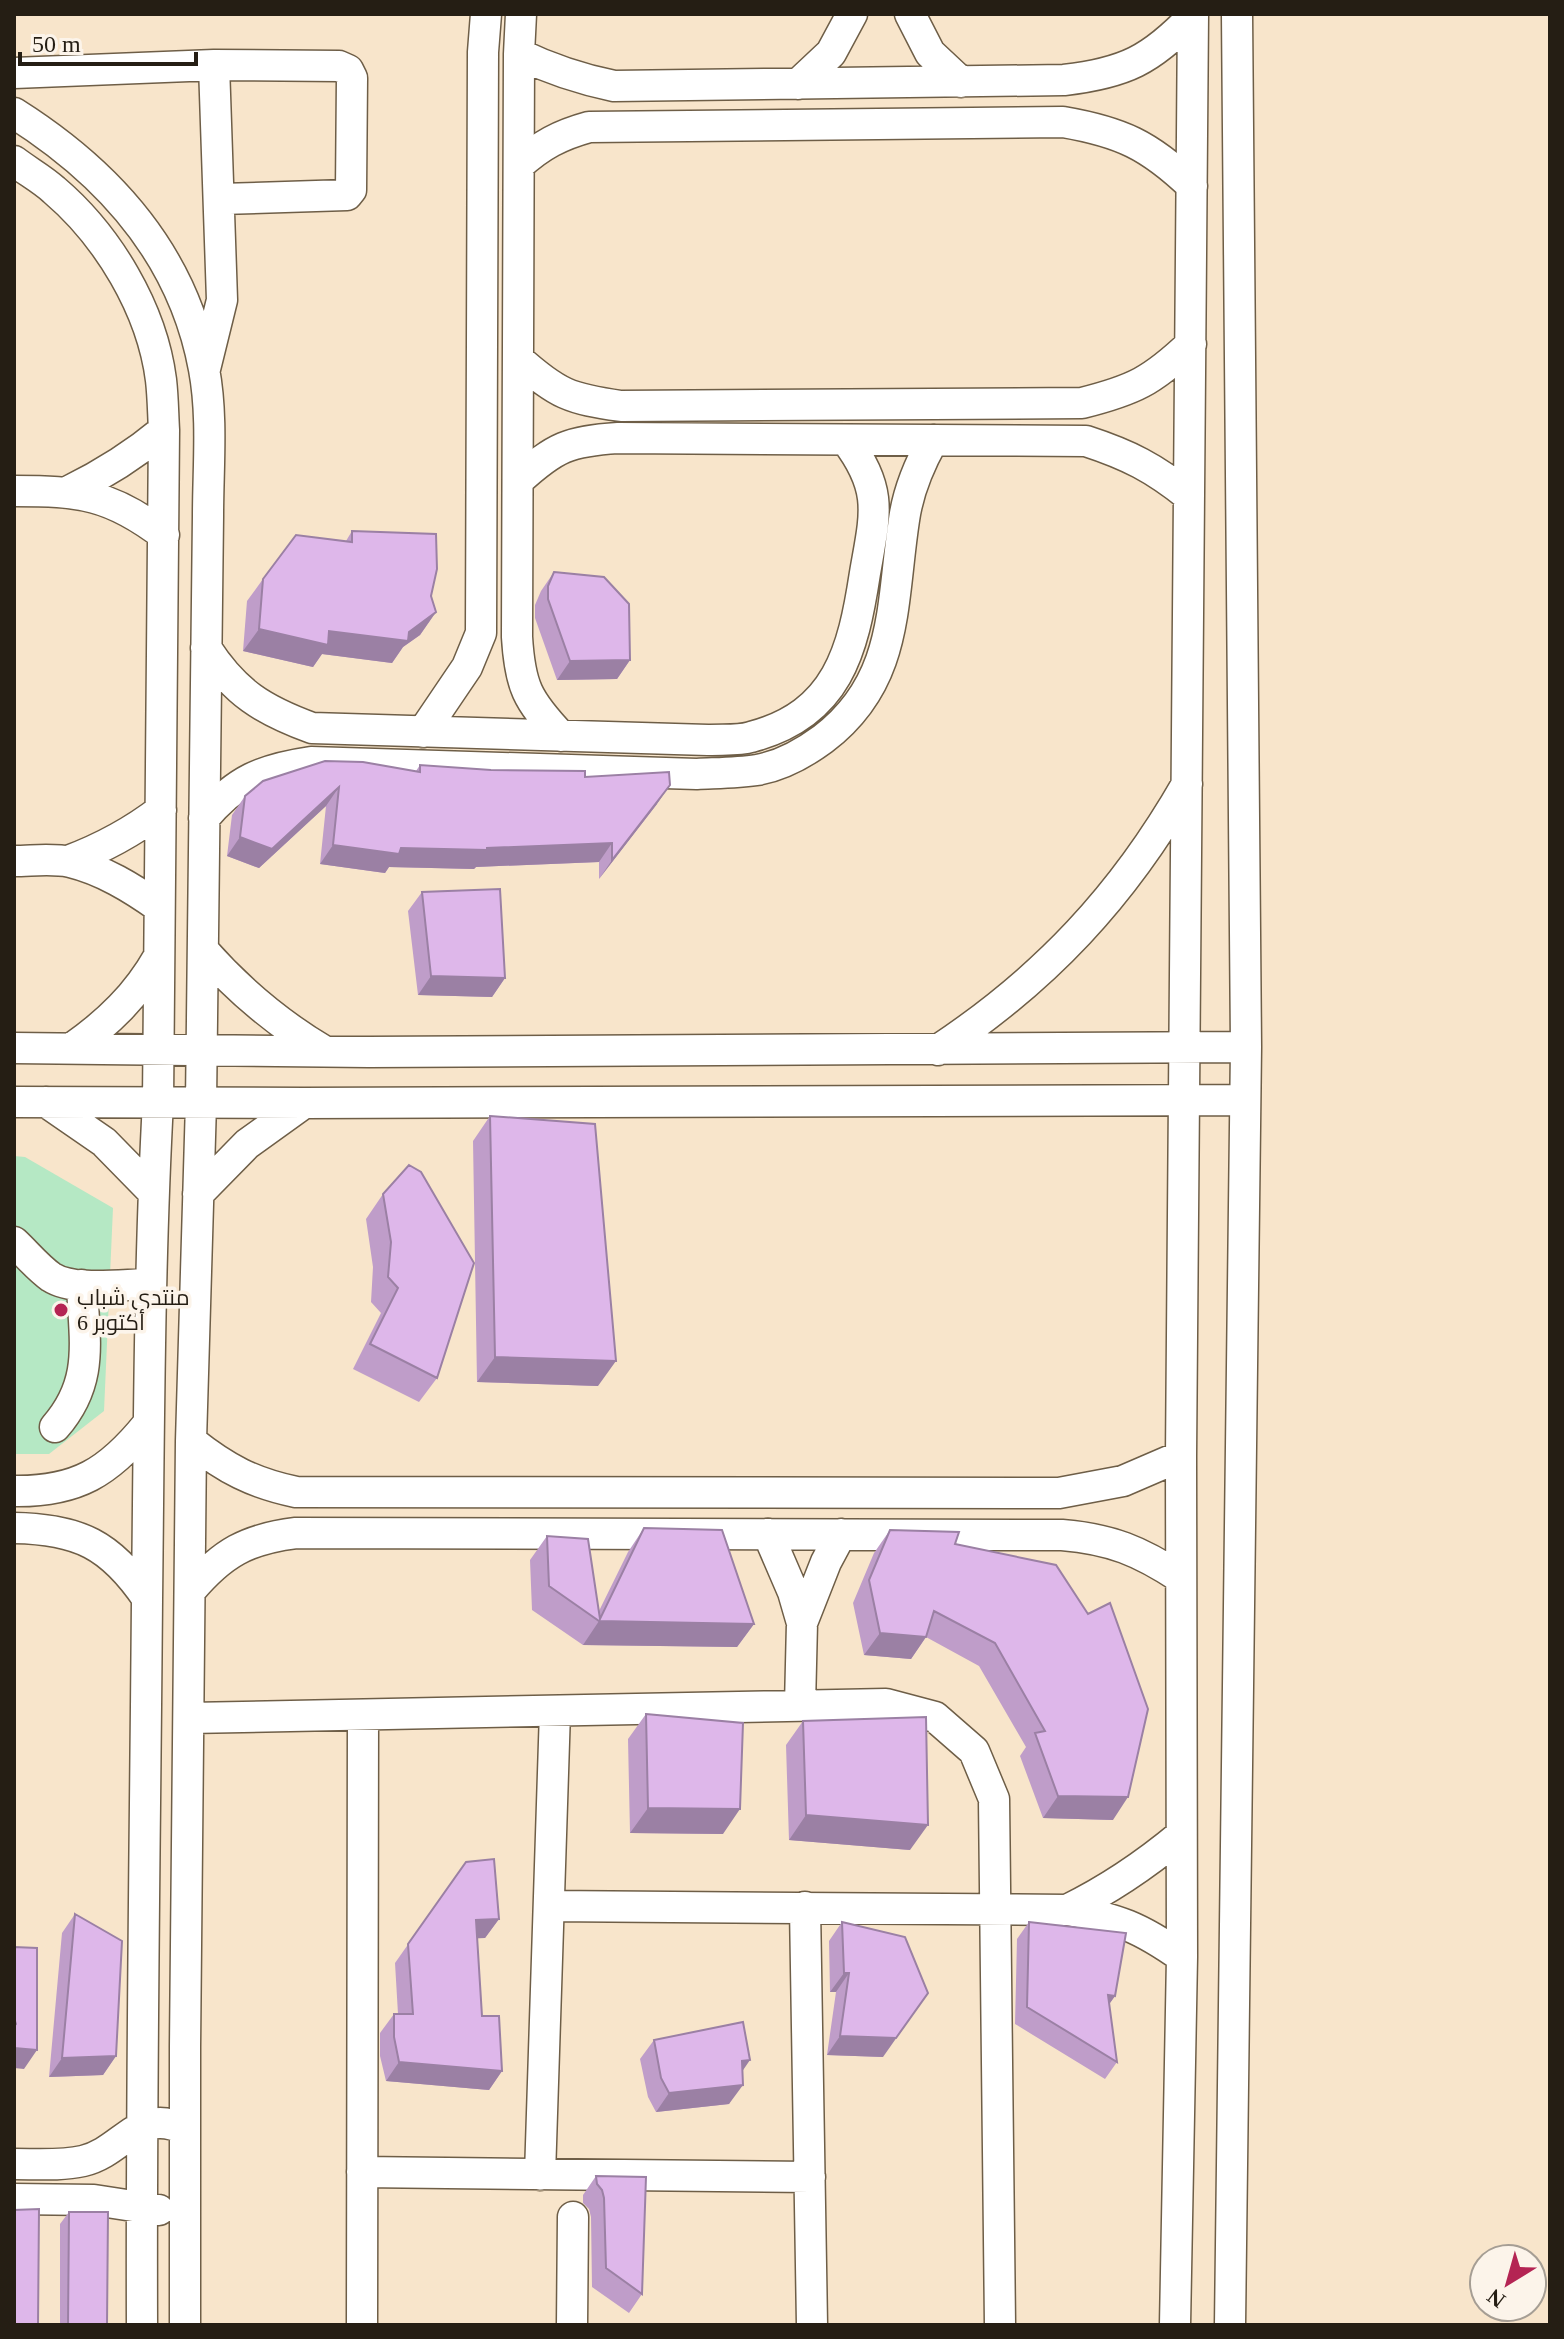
<svg xmlns="http://www.w3.org/2000/svg" width="1564" height="2339" font-family="'Times New Roman',Cairo,serif">
  <style>
    .green { fill: #b5e8c4 }
    .lines { fill: none; stroke-linecap: round; stroke-linejoin: round }
    .minor-casing { stroke: #6e5e47; stroke-width: 33 }
    .minor { stroke: #fff; stroke-width: 30 }
    .wall { fill: #bf9dc9 }
    .shaded-wall { fill: #9b80a4 }
    .building { fill: #deb7ea; stroke: #9b80a4; stroke-width: 2 }
    .poi-dot { fill: #b42453; stroke: #fcf4ea; stroke-width: 3 }
    .labels { text-anchor: middle; dominant-baseline: central; stroke-width: 7; stroke-linejoin: round; paint-order: stroke }
    .poi-label { font-size: 22px; fill: #251e14; stroke: #fcf4ea; text-anchor: start }
  </style>
  <rect width="100%" height="100%" fill="#f8e5cb"/>
  <!-- green -->
  <path class="green" d="M14 1156 25 1157 113 1208 104 1411 49 1454H14Z"/>
  <g class="lines">
    <!-- minor casing -->
    <g class="minor-casing">
      <path id="minor" d="M521 14 519 54 517 637C520 686 527 700 561 736
        M910 14 930 53 961 82
        M519 54C550 69 580 79 614 86L1064 80C1125 73 1151 60 1193 16
        M14 73 214 65 339 66 348 70 352 78 351 190 347 195 221 199
        M798 84 831 53 852 14
        M14 113C109 173 183 255 204 369 213 417 208 468 208 516L201 1103 191 1441 185 2047V2325
        M14 161C27 171 42 179 54 190 108 236 152 309 161 380 163 397 163 413 164 430L158 1102C149 1268 149 1434 147 1600 145 1842 141 2083 142 2325
        M519 165C541 145 560 135 589 127L1063 122C1121 132 1149 145 1192 186
        M518 359C557 394 570 399 621 406L1082 403C1134 390 1152 381 1191 344
        M205 369 222 300 214 65
        M519 480C555 447 569 441 618 438L1086 441C1129 455 1154 468 1189 496
        M14 491C80 491 110 494 164 535
        M69 491C104 474 134 455 164 430
        M206 648C235 693 263 710 312 728L708 740C722 739 738 741 751 737 838 714 853 651 865 573 875 515 884 490 846 440
        M423 732 467 667 481 633 483 52 486 14
        M204 818C236 780 263 769 311 762L697 774C716 773 738 773 757 770 780 766 804 753 823 739 899 681 891 605 904 520 908 491 919 465 933 440
        M14 861C32 861 53 858 70 862 103 870 132 888 159 907
        M68 861C103 848 131 833 161 810
        M203 950C239 991 277 1023 324 1051
        M14 1048 369 1052 1246 1047
        M72 1048C108 1023 137 995 159 956
        M938 1050C1045 979 1123 896 1187 784
        M14 1102 304 1103 1245 1100
        M46 1102 104 1142 153 1192
        M198 1194 247 1144 304 1103
        M14 1242C26 1253 37 1267 51 1277 74 1292 124 1284 151 1284
        M55 1427C95 1381 84 1341 82 1285
        M191 1441C226 1469 253 1483 296 1492L1059 1493 1123 1481 1181 1456
        M14 1491C77 1492 109 1472 147 1425
        M14 1528C79 1529 111 1545 147 1598
        M768 1534 793 1592 802 1623
        M190 1591C222 1553 247 1539 296 1533L1062 1535C1111 1539 1140 1551 1181 1578
        M800 1705 802 1623 826 1562 841 1534
        M189 1718 886 1704 935 1717 974 1751 994 1799 1000 2325
        M549 1906 1067 1910C1117 1918 1141 1928 1182 1957
        M805 1907 812 2325
        M1067 1910C1110 1889 1145 1865 1181 1835
        M14 2164C37 2164 61 2166 83 2161 124 2151 138 2107 184 2129
        M362 2172 810 2177
        M540 2175 555 1711
        M14 2199 94 2200 159 2210
        M362 2325 363 1715
        M572 2325 573 2217
        M1175 2325 1182 1957 1181 1456 1193 14
        M1230 2325 1246 1047 1237 14"/>
    </g>
    <!-- minor -->
    <use href="#minor" class="minor"/>
  </g>
  <!-- wall -->
  <path class="wall" d="M352 531 431 596 436 612 420 635 403 647 392 663 322 654 313 667 243 651 247 601 263 579 346 541Z
    M554 572 630 660 617 679 557 680 535 618V605L541 591Z
    M420 765 585 777 657 804 599 879V862L476 867 474 869 389 867 385 873 320 864 326 806 259 868 227 856 232 815 245 796 416 771Z
    M422 892 505 978 492 997 418 995 408 911Z
    M490 1116 598 1386 477 1382 473 1141Z
    M383 1194 437 1378 419 1402 353 1369 381 1313 371 1302 373 1267 366 1219Z
    M644 1528 754 1624 737 1647 583 1645 532 1610 530 1560 547 1536 599 1611 628 1552Z
    M890 1530 955 1544 1113 1820 1043 1818 1020 1756 1026 1747 979 1666 926 1637 911 1659 864 1655 853 1603 874 1553Z
    M646 1714 723 1834 630 1833 628 1739Z
    M803 1721 910 1850 789 1840 786 1745Z
    M466 1862 499 1919 485 1938H477L482 2016 502 2071 489 2090 386 2081 380 2056V2033L394 2014H398L395 1963Z
    M75 1914 116 2056 103 2075 49 2077 62 1933Z
    M842 1922 883 2057 827 2055 836 1992H830L829 1941Z
    M1029 1922 1115 1996 1109 2004 1117 2062 1105 2079 1015 2024 1017 1939Z
    M654 2040 742 2072 729 2104 656 2112 648 2097 640 2059Z
    M596 2176 646 2177 642 2294 629 2313 592 2287 591 2217 589 2209 583 2203V2195Z
    M69 2212 107 2325H60V2224Z"/>
  <!-- shaded-wall -->
  <path class="shaded-wall" d="M436 612 420 635 403 647 392 663 322 654 313 667 243 651 259 629 409 632Z
    M630 660 617 679 557 680 570 661Z
    M670 785 657 804 599 879 612 860Z
    M339 787 326 806 259 868 227 856 240 837Z
    M612 843 599 862 476 867 474 869 389 867 385 873 320 864 333 845 401 848H487Z
    M431 976 505 978 492 997 418 995Z
    M495 1357 616 1361 598 1386 477 1382Z
    M599 1621 754 1624 737 1647 583 1645Z
    M880 1633 926 1637 911 1659 864 1655Z
    M1058 1796 1128 1797 1113 1820 1043 1818Z
    M648 1808 740 1809 723 1834 630 1833Z
    M806 1815 928 1825 910 1850 789 1840Z
    M499 1919 485 1938 463 1939 476 1920Z
    M844 1973H849L836 1992H830Z
    M928 1993 883 2057 827 2055 840 2036Z
    M1108 1995 1115 1996 1103 2013Z
    M14 2048 37 2050 24 2069 14 2068Z
    M116 2056 103 2075 49 2077 62 2058Z
    M750 2060 737 2079 742 2061Z
    M399 2062 502 2071 489 2090 386 2081Z
    M743 2085 729 2104 656 2112 669 2093Z"/>
  <!-- building -->
  <path class="building" d="M352 531 436 534 437 569 431 596 436 612 409 632 408 641 329 631 328 645 259 629 263 579 296 535 352 542Z
    M554 572 604 577 629 604 630 660 570 661 548 599V586Z
    M325 761 363 762 420 772V765L491 770 585 771V777L669 772 670 785 612 860V843L487 848V850L401 848 399 854 333 845 339 787 272 849 240 837 245 796 263 781Z
    M500 889 505 978 431 976 422 892Z
    M490 1116 595 1124 616 1361 495 1357Z
    M409 1165 421 1172 474 1263 437 1378 370 1344 398 1288 388 1277 391 1242 383 1194Z
    M644 1528 722 1530 754 1624 599 1621 549 1586 547 1536 588 1539 600 1619Z
    M890 1530 959 1532 955 1544 1056 1565 1088 1614 1110 1603 1148 1709 1128 1797 1058 1796 1035 1733 1045 1731 995 1643 934 1611 926 1637 880 1633 869 1580Z
    M646 1714 743 1723 740 1809 648 1808Z
    M926 1717 928 1825 806 1815 803 1721Z
    M494 1859 499 1919 476 1920 482 2016H499L502 2071 399 2062 394 2037V2014H413L408 1944 466 1862Z
    M75 1914 122 1941 116 2056 62 2058Z
    M842 1922 905 1937 928 1993 896 2038 840 2036 849 1973H844Z
    M1029 1922 1126 1933 1115 1996 1108 1995 1117 2062 1027 2007Z
    M14 1947 37 1948V2050L14 2048V2026L16 2024 14 2018Z
    M743 2022 750 2060 742 2061 743 2085 669 2093 661 2078 654 2040Z
    M596 2176 646 2177 642 2294 606 2268 604 2198 602 2190 597 2184Z
    M39 2209 38 2325H14V2210Z
    M69 2212H108L107 2325H68Z"/>
  <!-- markers -->
  <circle class="poi-dot" cx="61" cy="1310" r="8"/>
  <g class="labels">
    <!-- poi labels -->
    <g class="poi-label">
      <text x="77" y="1297">منتدى شباب<tspan x="77" dy="25">6 أكتوبر</tspan></text>
    </g>
  </g>
  <!-- border -->
  <rect width="1564" height="2339" fill="none" stroke="#251e14" stroke-width="32"/>
  <!-- north arrow -->
  <g transform="translate(1508 2283) rotate(217)"><circle r="38" fill="#fcf4ea" stroke="#a69e94" stroke-width="2"/>
  <path d="M0-6L14 30L0 20L-14 30Z" fill="#b42453"/>
  <text y="-12" font-size="22" font-weight="bold" text-anchor="middle" fill="#251e14">N</text>
  </g>
  <!-- scale -->
  <path d="M20 52v12h176v-12" fill="none" stroke="#251e14" stroke-width="4"/>
  <text x="32" y="52" font-size="24" fill="#251e14" stroke="#fcf4ea" stroke-width="6" paint-order="stroke">50 m</text>
</svg>
